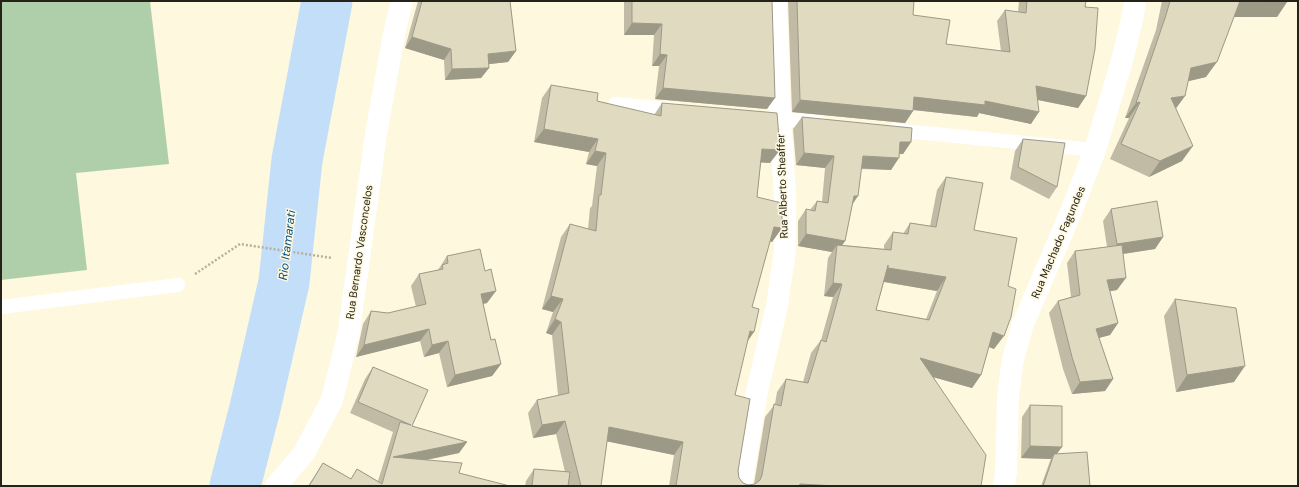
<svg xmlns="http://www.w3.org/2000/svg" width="1299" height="487" font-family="'DM Sans',sans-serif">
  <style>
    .green { fill: #afcfaa }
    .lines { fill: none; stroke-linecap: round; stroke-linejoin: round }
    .river { stroke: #c2def8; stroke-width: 51 }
    .path { stroke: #b6b19d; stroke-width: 2.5; stroke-dasharray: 2 2; stroke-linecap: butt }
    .service { stroke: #fff; stroke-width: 14 }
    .minor { stroke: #fff; stroke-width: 22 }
    .wall { fill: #c1bba6; fill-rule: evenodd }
    .shaded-wall { fill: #9d9987 }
    .building { fill: #e0dac1; stroke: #9d9987; fill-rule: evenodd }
    .labels { text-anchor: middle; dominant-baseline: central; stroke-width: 3; stroke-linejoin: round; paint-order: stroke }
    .street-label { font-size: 11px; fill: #252219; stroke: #fef8df }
    .water-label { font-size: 12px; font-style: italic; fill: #055184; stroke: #fef8df }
  </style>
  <rect width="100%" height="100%" fill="#fef8df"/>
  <!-- green -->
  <path class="green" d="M1 1H150L169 164 76 173 87 270 1 280Z"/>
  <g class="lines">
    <!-- river -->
    <path class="river" d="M235 486 255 408 284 282 297 160 327 1"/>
    <!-- path -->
    <path class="path" d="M195 274 240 244 332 258"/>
    <!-- service -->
    <path class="service" d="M615 104 678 110
      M773 118 818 122
      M894 130 1095 150
      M1 307 178 285"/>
    <!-- minor -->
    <path class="minor" d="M276 486 304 453 332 400 349 331 376 134 394 34 402 1
      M741 486 756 396 777 306 785 250V194L780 119 776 1
      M1004 486 1006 472 1008 396 1013 359 1023 324 1071 212 1095 150 1122 61 1133 15 1135 1"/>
  </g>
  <!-- wall -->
  <path class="wall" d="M418 1H510L516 51 508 62 489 64V68L481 78 445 80 444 60 405 48Z
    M624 1H772L767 109 655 99 659 66H652L654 35H624Z
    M788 1H914L913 15 946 44 1001 51 997 21 1005 10 1018 12 1019 1H1086V96L1078 108 1038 100 1031 124 979 113 977 117 913 110V111L905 123 792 112Z
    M1162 1H1287V2L1277 17H1234L1206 77 1188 81 1185 96 1176 108 1182 161 1149 177 1110 159 1129 118H1125L1156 30Z
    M551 85 597 101 654 115 662 103 770 163 761 162 757 197 782 228 772 242 770 241 752 307 747 341 735 395 738 471 739 478 743 483 748 485 754 484 765 417 775 404 777 392 786 379 803 382 811 353 821 340 833 297 824 296 828 258 832 252 798 246V221L806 209 810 210 817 201 822 202 825 168 796 165 793 129 802 117 911 142 903 154H899L891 170 861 169 852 206 845 241 842 245 884 249V245L893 232 903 234 910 223 930 226 937 190 946 177 974 230 994 349 989 347 981 375 972 388 934 377 981 486H669L674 455 607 441 601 486H525L526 481 534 469 565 472 556 434 533 438 528 413 537 400 558 395 552 335 546 333 553 312 542 309 561 237 570 224 588 229 590 208 592 206 597 166 586 164 589 152 534 142 542 98ZM884 282 937 291 926 319 876 310Z
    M1023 139 1057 187 1049 199 1010 179 1015 151Z
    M1111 209 1163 237 1155 249 1123 254 1117 290 1110 291 1118 323 1110 335 1099 338 1113 379 1105 391 1072 394 1063 369 1049 313 1058 301 1071 297 1067 263 1075 251 1107 247 1103 221Z
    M447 256 487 303 483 304 491 340 501 364 492 376 447 387 439 353 424 357 420 341 356 357 363 324 371 311 388 313 416 307 411 286 419 274 438 270Z
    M1175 299 1234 382 1176 392 1164 316Z
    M373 367 412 426 467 442 459 453 427 460 459 473 508 486H308L323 463 351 479 357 469 378 481 393 432 350 413 365 379Z
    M1030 405 1057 454 1090 486H1041L1050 461 1051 459 1021 458 1022 417Z"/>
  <!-- shaded-wall -->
  <path class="shaded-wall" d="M1240 1 1287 2 1277 17H1229Z
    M632 23 662 24 654 35H624Z
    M412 37 451 49 444 60 405 48Z
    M516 51 508 62 481 65 488 54Z
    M660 54 667 55 659 66H652Z
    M1217 62 1206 77 1181 83 1191 68Z
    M489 68 481 78 445 80 452 69Z
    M1036 86 1086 96 1078 108 1028 98Z
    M663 88 775 98 767 109 655 99Z
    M1185 96 1174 111 1171 98Z
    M914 97 985 101 1039 112 1031 124 979 113 977 117 905 109Z
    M800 100 913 111 905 123 792 112Z
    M1140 102 1129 118H1125L1136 103Z
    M544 129 598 139 589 152 534 142Z
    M900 142H911L903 154H892Z
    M1193 146 1182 161 1149 177 1160 161Z
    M762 149 780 150 770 163 753 162Z
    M595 151 606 153 597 166 586 164Z
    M804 153 834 156 825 168 796 165Z
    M863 156 899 158 891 170 854 168Z
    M854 196H858L850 208Z
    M774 227 782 228 772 242 765 240Z
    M806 234 845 241 837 253V245L832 252 798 246Z
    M1163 237 1155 249 1109 256 1117 244Z
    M888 268 946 277 937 291 879 281Z
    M1126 278 1117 290 1099 293 1107 280Z
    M833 283 842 284 833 297 824 296Z
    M496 291 487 303 472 306 481 294Z
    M551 296 563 299 553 312 542 309Z
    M555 319 561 322 552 335 546 333Z
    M1118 323 1110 335 1087 341 1096 329Z
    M429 329 420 341 356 357 364 345Z
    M750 331 754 332 745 345Z
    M993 332 1004 336 994 349 984 345Z
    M448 341 439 353 424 357 432 345Z
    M920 358 981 375 972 388 911 371Z
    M501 364 492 376 447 387 455 375Z
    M1245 366 1234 382 1176 392 1187 375Z
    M1113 379 1105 391 1072 394 1080 382Z
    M565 421 556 434 533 438 542 425Z
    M609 427 683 442 674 455 600 440Z
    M467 442 459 453 386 468 393 457Z
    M1030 446 1062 447 1053 459 1054 454 1051 459 1021 458Z
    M800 484 836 486H798Z"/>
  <!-- building -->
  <path class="building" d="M422 1H510L516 51 488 54 489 68 452 69 451 49 412 37Z
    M632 1H772L775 98 663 88 667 55 660 54 662 24 632 23Z
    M797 1H914L913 15 950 20 946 44 1010 52 1005 10 1026 13 1027 1H1086L1085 7 1098 8 1095 49 1086 96 1036 86 1039 112 985 101V105L914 97 913 111 800 100Z
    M1170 1H1287V2L1240 1 1217 62 1191 68 1185 96 1171 98 1193 146 1160 161 1121 144 1140 102 1136 103 1166 15Z
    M551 85 598 93 597 101 661 116 662 103 777 113 780 150 762 149 757 197 782 203V228L774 227 752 307 759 309 754 332 750 331 735 395 750 399 738 471 739 478 743 483 748 485 755 484 760 480 762 475 774 404 781 406 786 379 808 383 821 340 826 342 842 284 833 283 837 245 891 250 893 232 908 234 910 223 936 227 946 177 983 183 974 230 1017 238 1008 286 1016 289 1011 317 1004 336 993 332 981 375 920 358 986 455 981 486H836L800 484 799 486H676L683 442 609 427 601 486H581L565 421 542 425 537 400 569 393 561 322 555 319 563 299 551 296 570 224 596 231 599 195H601L606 153 595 151 598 139 544 129ZM888 265V268L946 277 929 320 876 310Z
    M802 117 912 128 911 142H900L899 158 863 156 858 196H854L845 241 806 234V209L815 211 817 201 828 203 834 156 804 153Z
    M1023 139 1065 143 1057 187 1018 167Z
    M1157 201 1163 237 1117 244 1111 209Z
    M1122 245 1126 278 1107 280 1118 323 1096 329 1113 379 1080 382 1072 357 1058 301 1080 295 1075 251Z
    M480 249 485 271 491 269 496 291 481 294 491 340 495 339 501 364 455 375 448 341 432 345 429 329 364 345 371 311 388 313 426 304 419 274 443 269 442 265 448 263 447 256Z
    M1175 299 1236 308 1245 366 1187 375Z
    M373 367 428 390 412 426 467 442 393 457 462 463 459 473 506 485 508 486H309L323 463 351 479 357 469 382 484 400 422 411 425 358 402Z
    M1030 405 1062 406V447L1030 446Z
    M1087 452 1090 486H1043L1054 454Z
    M534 469 570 472 568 486H532Z"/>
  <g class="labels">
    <!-- street labels -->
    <g class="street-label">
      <text transform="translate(782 186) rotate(-92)">Rua Alberto Sheaffer</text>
      <text transform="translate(1058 242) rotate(-67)">Rua Machado Fagundes</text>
      <text transform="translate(359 252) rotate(-82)">Rua Bernardo Vasconcelos</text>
    </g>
    <!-- water labels -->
    <g class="water-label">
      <text transform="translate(287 245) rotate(-83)">Rio Itamarati</text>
    </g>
  </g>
  <!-- border -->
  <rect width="1299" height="487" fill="none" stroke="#252219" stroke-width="4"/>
</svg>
